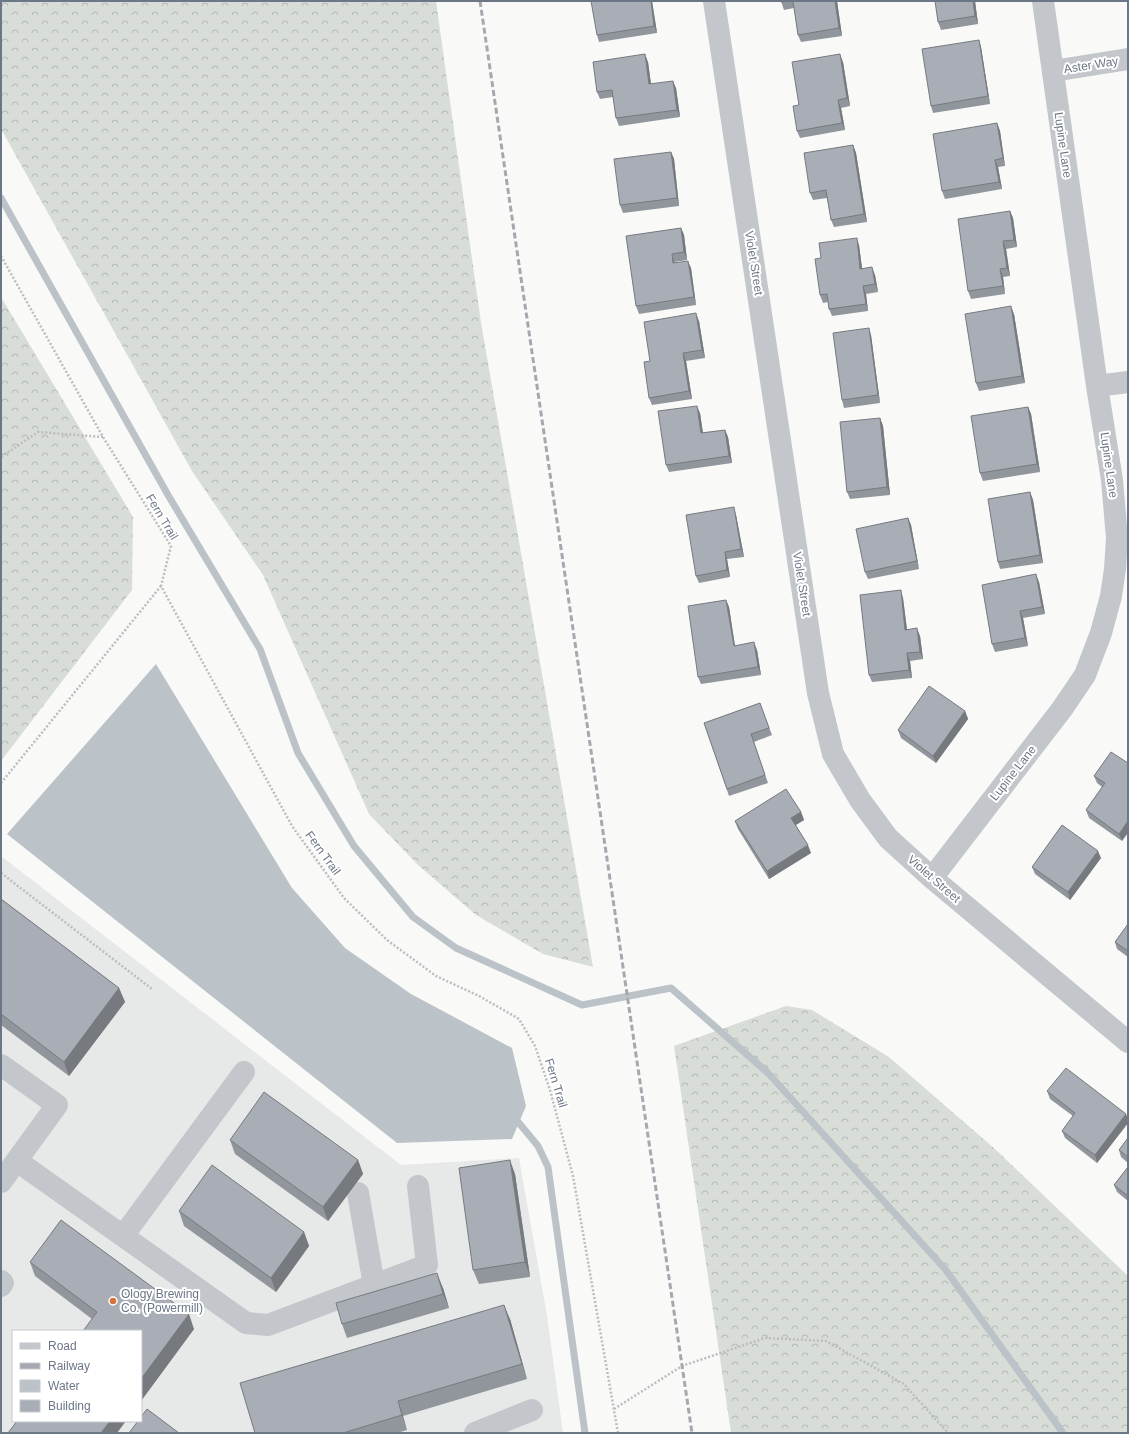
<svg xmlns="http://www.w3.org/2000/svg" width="1129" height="1434" font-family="Helvetica,sans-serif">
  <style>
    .built { fill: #e7e8e8; fill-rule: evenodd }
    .forest { fill: url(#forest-crowns) }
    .water { fill: #bbc3c9 }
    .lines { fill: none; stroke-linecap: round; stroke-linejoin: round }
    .stream { stroke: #bbc3c9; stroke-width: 7 }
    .path { stroke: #bbbdc0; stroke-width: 2.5; stroke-dasharray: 2 2; stroke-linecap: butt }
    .minor { stroke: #c3c6ca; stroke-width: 22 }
    .rail { stroke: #a5a9af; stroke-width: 3; stroke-dasharray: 6 3; stroke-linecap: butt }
    .wall { fill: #91969d }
    .shaded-wall { fill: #767a7f }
    .building { fill: #a9aeb6; stroke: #767a7f }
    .poi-dot { fill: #d6733b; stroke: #fff; stroke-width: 1.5 }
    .labels { text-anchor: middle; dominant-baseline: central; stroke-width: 4; stroke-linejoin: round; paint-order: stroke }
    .street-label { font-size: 12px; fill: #6b7686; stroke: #fff }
    .poi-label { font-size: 12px; fill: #6b7686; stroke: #fff; text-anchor: start }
  </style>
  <defs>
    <pattern id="forest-crowns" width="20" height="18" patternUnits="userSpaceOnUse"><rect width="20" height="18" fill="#d8ded7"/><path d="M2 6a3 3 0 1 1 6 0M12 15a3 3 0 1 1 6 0" fill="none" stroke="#b3b9b4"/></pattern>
  </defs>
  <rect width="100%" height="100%" fill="#f9f9f7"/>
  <!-- built -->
  <path class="built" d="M1 856 401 1165 519 1158 547 1316 563 1433H1ZM13 1331H141V1421H13Z"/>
  <!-- forest -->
  <path class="forest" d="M1 1H436L481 323 593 967 543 954 476 915 418 865 369 814 263 575 192 471 1 129Z
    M1 297 133 517 132 590 1 761Z
    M786 1006 812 1010 889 1057 995 1149 1128 1276V1433H731L674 1046Z"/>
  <!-- water -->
  <path class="water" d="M156 664 292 888 345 948 411 994 512 1048 526 1106 512 1139 397 1143 7 834Z"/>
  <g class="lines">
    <!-- stream -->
    <path class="stream" d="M1 198 168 495 260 649 298 753 354 846 413 917 456 948 582 1005 671 988 768 1073 945 1269 1063 1433
      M514 1117 538 1146 548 1167 585 1433"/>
    <!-- path -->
    <path class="path" d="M1 256 103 437 171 546 161 586 292 826 344 898 387 940 436 976 479 996 519 1019 535 1046 550 1090 573 1176 618 1433
      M1 457 38 432 103 437
      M1 783 161 586
      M1 873 152 989
      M614 1409 682 1366 765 1338 826 1341 904 1384 948 1433"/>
    <!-- minor -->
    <path class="minor" d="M714 1 818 693 833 754 860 800 888 838 932 878 1128 1042
      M1053 71 1128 59
      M1097 386 1128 382
      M932 878 1062 709 1085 675 1101 633 1111 596 1115 569 1117 538 1112 480 1097 386 1043 1
      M1 1065 57 1105 1 1182
      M17 1161 246 1323 268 1325 427 1265 418 1186
      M358 1193 374 1285
      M123 1236 244 1072
      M1 1281 3 1283 1 1286
      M475 1433 532 1410"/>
    <!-- rail -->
    <path class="rail" d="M480 1 692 1433"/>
  </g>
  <!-- wall -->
  <path class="wall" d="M652 1 657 33 599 42 597 35Z
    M781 1H837L842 36 801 42 798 35 794 8 784 10Z
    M975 1 978 24 941 30 938 22Z
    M979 40 981 47 990 104 933 113 931 106Z
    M648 62 651 84 676 88 680 117 619 126 616 118 613 97 600 99 597 92Z
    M843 62 850 106 841 108 845 130 800 138 797 131 799 105Z
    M997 123 1000 131 1005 166 998 167 1002 189 945 199 942 191Z
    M853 145 856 153 867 222 834 227 831 220 827 198 813 200 810 193Z
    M671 152 674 159 679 206 623 213 620 205Z
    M1010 211 1013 218 1017 247 1006 249 1010 276 1003 277 1005 294 971 299 968 291Z
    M681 228 684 235 687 260 674 262 675 263 691 268 696 305 639 314 636 306Z
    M859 245 862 268 875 275 878 292 866 294 868 311 832 316 829 309 828 302 823 303 820 295 821 258Z
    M1014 314 1025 383 979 391 976 383Z
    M699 321 705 358 686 361 692 399 652 405 649 398 650 361Z
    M871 335 880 403 844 408 842 400Z
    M1028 407 1031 414 1040 472 983 481 980 473Z
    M700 413 703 433 725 430 728 437 732 463 669 472 666 465Z
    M880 418 883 426 890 495 850 499 847 492Z
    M1030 492 1033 500 1043 563 1000 569 998 562Z
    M736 515 744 557 727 559 730 577 699 583 696 576Z
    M908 518 911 525 919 569 868 579 865 572Z
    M1039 582 1045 614 1023 618 1028 646 995 652 992 644Z
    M903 598 907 630 920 636 923 659 910 661 912 678 872 682 869 675Z
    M726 600 729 607 735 646 757 650 761 675 701 684 698 677Z
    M760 703 772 735 754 742 768 783 729 796 704 723Z
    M965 711 968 719 936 763 901 738 898 730Z
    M1111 752 1122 841 1089 818 1086 810 1102 787 1097 783 1094 776Z
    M801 812 804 820 796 825 811 853 769 879 738 829 735 821Z
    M1101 858 1070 900 1035 874 1032 867Z
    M1 899 119 988 125 1002 69 1076 1 1025Z
    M1128 924V957L1117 949 1115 942Z
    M1047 1091 1128 1119V1123L1097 1163 1065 1138 1062 1131 1073 1116 1050 1099Z
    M1128 1138V1163L1121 1157 1119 1150Z
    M230 1140 358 1160 363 1174 328 1221 235 1154Z
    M1128 1167V1201L1117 1192 1114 1185Z
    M515 1174 530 1277 479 1284 473 1270Z
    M179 1211 304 1232 309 1246 276 1292 184 1226Z
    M30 1262 194 1329 141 1401V1331L92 1319 35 1276Z
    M443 1288 449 1308 347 1338 342 1324Z
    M510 1319 527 1379 403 1416 407 1430 397 1433H255Z"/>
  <!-- shaded-wall -->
  <path class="shaded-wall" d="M651 1H652L657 33 654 26Z
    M835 1H837L842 36 839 28Z
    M973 1H975L978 24 975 16Z
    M979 40 981 47 990 104 988 96Z
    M645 54 648 62 652 92 649 84Z
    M840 54 843 62 850 106 847 98Z
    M673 81 676 88 680 117 677 110Z
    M838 100 841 108 845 130 842 123Z
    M997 123 1000 131 1005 166 1003 158Z
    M853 145 856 153 867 222 864 214Z
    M671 152 674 159 679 206 677 198Z
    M995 160 998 167 1002 189 999 182Z
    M1010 211 1013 218 1017 247 1014 240Z
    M681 228 684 235 687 260 684 252Z
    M857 238 859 245 863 276 860 269Z
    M1003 241 1006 249 1010 276 1007 268Z
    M672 254 674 262 676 271 673 263Z
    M688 261 691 268 696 305 694 297Z
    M872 267 875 275 878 292 875 284Z
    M1000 269 1003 277 1005 294 1003 286Z
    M863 286 866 294 868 311 866 304Z
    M1011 306 1014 314 1025 383 1022 376Z
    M696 313 699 321 705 358 702 350Z
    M869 328 871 335 880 403 878 395Z
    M683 353 686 361 692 399 689 391Z
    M697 406 700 413 704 441 701 433Z
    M1028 407 1031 414 1040 472 1037 464Z
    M880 418 883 426 890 495 887 487Z
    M725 430 728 437 732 463 729 456Z
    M1030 492 1033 500 1043 563 1040 555Z
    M734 507 736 515 744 557 741 549Z
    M908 518 911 525 919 569 917 561Z
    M725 552 727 559 730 577 727 570Z
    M1036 574 1039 582 1045 614 1042 607Z
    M901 590 903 598 908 638 905 630Z
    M726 600 729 607 736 653 734 646Z
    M1020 611 1023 618 1028 646 1025 638Z
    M917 628 920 636 923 659 920 652Z
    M754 642 757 650 761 675 758 667Z
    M907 653 910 661 912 678 909 670Z
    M965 711 968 719 936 763 933 756Z
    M801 812 804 820 794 826 791 818Z
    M1128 821V833L1122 841 1119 834Z
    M808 845 811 853 769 879 767 871Z
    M1098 851 1101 858 1070 900 1068 892Z
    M119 988 125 1002 69 1076 64 1062Z
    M1126 1114 1128 1119V1123L1097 1163 1095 1155Z
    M358 1160 363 1174 328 1221 323 1207Z
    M510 1160 515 1174 530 1277 525 1262Z
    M304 1232 309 1246 276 1292 271 1278Z
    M437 1273 443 1288 449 1308 443 1294Z
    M504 1305 510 1319 527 1379 522 1364Z
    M189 1314 194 1329 141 1401V1379Z
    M398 1401 403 1416 407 1430 402 1415Z
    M110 1421H126L117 1433H101Z"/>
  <!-- building -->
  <path class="building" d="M591 1H651L654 26 597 35Z
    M781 1H789L781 2Z
    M793 1H835L839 28 798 35Z
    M935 1H973L975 16 938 22Z
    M979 40 988 96 931 106 922 49Z
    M645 54 649 84 673 81 677 110 616 118 612 90 597 92 593 62Z
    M840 54 847 98 838 100 842 123 797 131 793 106 799 105 792 62Z
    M997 123 1003 158 995 160 999 182 942 191 933 134Z
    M853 145 864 214 831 220 826 190 810 193 804 153Z
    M671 152 677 198 620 205 614 159Z
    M1010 211 1014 240 1003 241 1007 268 1000 269 1003 286 968 291 958 219Z
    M681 228 684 252 672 254 673 263 688 261 694 297 636 306 626 236Z
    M857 238 860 269 872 267 875 284 863 286 866 304 829 309 827 294 820 295 815 259 821 258 819 243Z
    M1011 306 1022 376 976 383 965 314Z
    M696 313 702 350 683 353 689 391 649 398 644 362 650 361 644 322Z
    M869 328 878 395 842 400 833 333Z
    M697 406 701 433 725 430 729 456 666 465 658 411Z
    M1028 407 1037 464 980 473 971 416Z
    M880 418 887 487 847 492 840 422Z
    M1030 492 1040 555 998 562 988 499Z
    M734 507 741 549 725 552 727 570 696 576 686 515Z
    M908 518 917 561 865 572 856 529Z
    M1036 574 1042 607 1020 611 1025 638 992 644 982 585Z
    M901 590 905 630 917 628 920 652 907 653 909 670 869 675 860 595Z
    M726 600 734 646 754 642 758 667 698 677 688 606Z
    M929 686 965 711 933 756 898 730Z
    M760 703 769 728 751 734 765 775 727 789 704 723Z
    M1111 752 1128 763V821L1119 834 1086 810 1105 783 1094 776Z
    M786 789 801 812 791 818 808 845 767 871 735 821Z
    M1062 825 1098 851 1068 892 1032 867Z
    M1 899 119 988 64 1062 1 1014Z
    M1128 924V951L1115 942Z
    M1066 1068 1126 1114 1095 1155 1062 1131 1075 1113 1047 1091Z
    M264 1092 358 1160 323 1207 230 1140Z
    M1128 1138V1157L1119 1150Z
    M510 1160 525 1262 473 1270 459 1168Z
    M212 1165 304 1232 271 1278 179 1211Z
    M1128 1167V1196L1114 1185Z
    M61 1220 189 1314 141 1379V1331H83L97 1312 30 1262Z
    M437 1273 443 1294 342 1324 336 1303Z
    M504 1305 522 1364 398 1401 402 1415 343 1433H255L240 1383Z
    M147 1409 179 1433H129L138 1421H141V1417Z
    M17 1421H110L101 1433H8Z"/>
  <!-- markers -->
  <circle class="poi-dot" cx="113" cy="1301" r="4"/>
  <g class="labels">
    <!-- street labels -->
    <g class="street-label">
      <text transform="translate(1091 65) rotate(-9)">Aster Way</text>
      <text transform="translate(1063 145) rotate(82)">Lupine Lane</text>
      <text transform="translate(754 263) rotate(81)">Violet Street</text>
      <text transform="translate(1109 465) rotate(82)">Lupine Lane</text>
      <text transform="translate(162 517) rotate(59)">Fern Trail</text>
      <text transform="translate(802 584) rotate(81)">Violet Street</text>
      <text transform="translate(1013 773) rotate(-52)">Lupine Lane</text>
      <text transform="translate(323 853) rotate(54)">Fern Trail</text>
      <text transform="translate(934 879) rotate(41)">Violet Street</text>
      <text transform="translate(556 1083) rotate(73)">Fern Trail</text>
    </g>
    <!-- poi labels -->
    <g class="poi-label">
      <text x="121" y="1294">Ology Brewing<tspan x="121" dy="14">Co. (Powermill)</tspan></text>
    </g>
  </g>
  <!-- border -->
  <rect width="1129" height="1434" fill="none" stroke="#6b7686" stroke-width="4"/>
  <!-- legend -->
  <rect x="12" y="1330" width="130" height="92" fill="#ffffff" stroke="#c4c8cf"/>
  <rect x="20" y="1343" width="20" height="6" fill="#c3c6ca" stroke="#c4c8cf"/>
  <text x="48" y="1350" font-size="12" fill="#6b7686">Road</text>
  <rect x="20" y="1363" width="20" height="6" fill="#a5a9af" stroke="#c4c8cf"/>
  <text x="48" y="1370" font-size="12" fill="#6b7686">Railway</text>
  <rect x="20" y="1380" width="20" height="12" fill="#bbc3c9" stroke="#c4c8cf"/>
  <text x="48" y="1390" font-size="12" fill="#6b7686">Water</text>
  <rect x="20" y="1400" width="20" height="12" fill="#a9aeb6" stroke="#c4c8cf"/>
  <text x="48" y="1410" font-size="12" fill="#6b7686">Building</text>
</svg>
